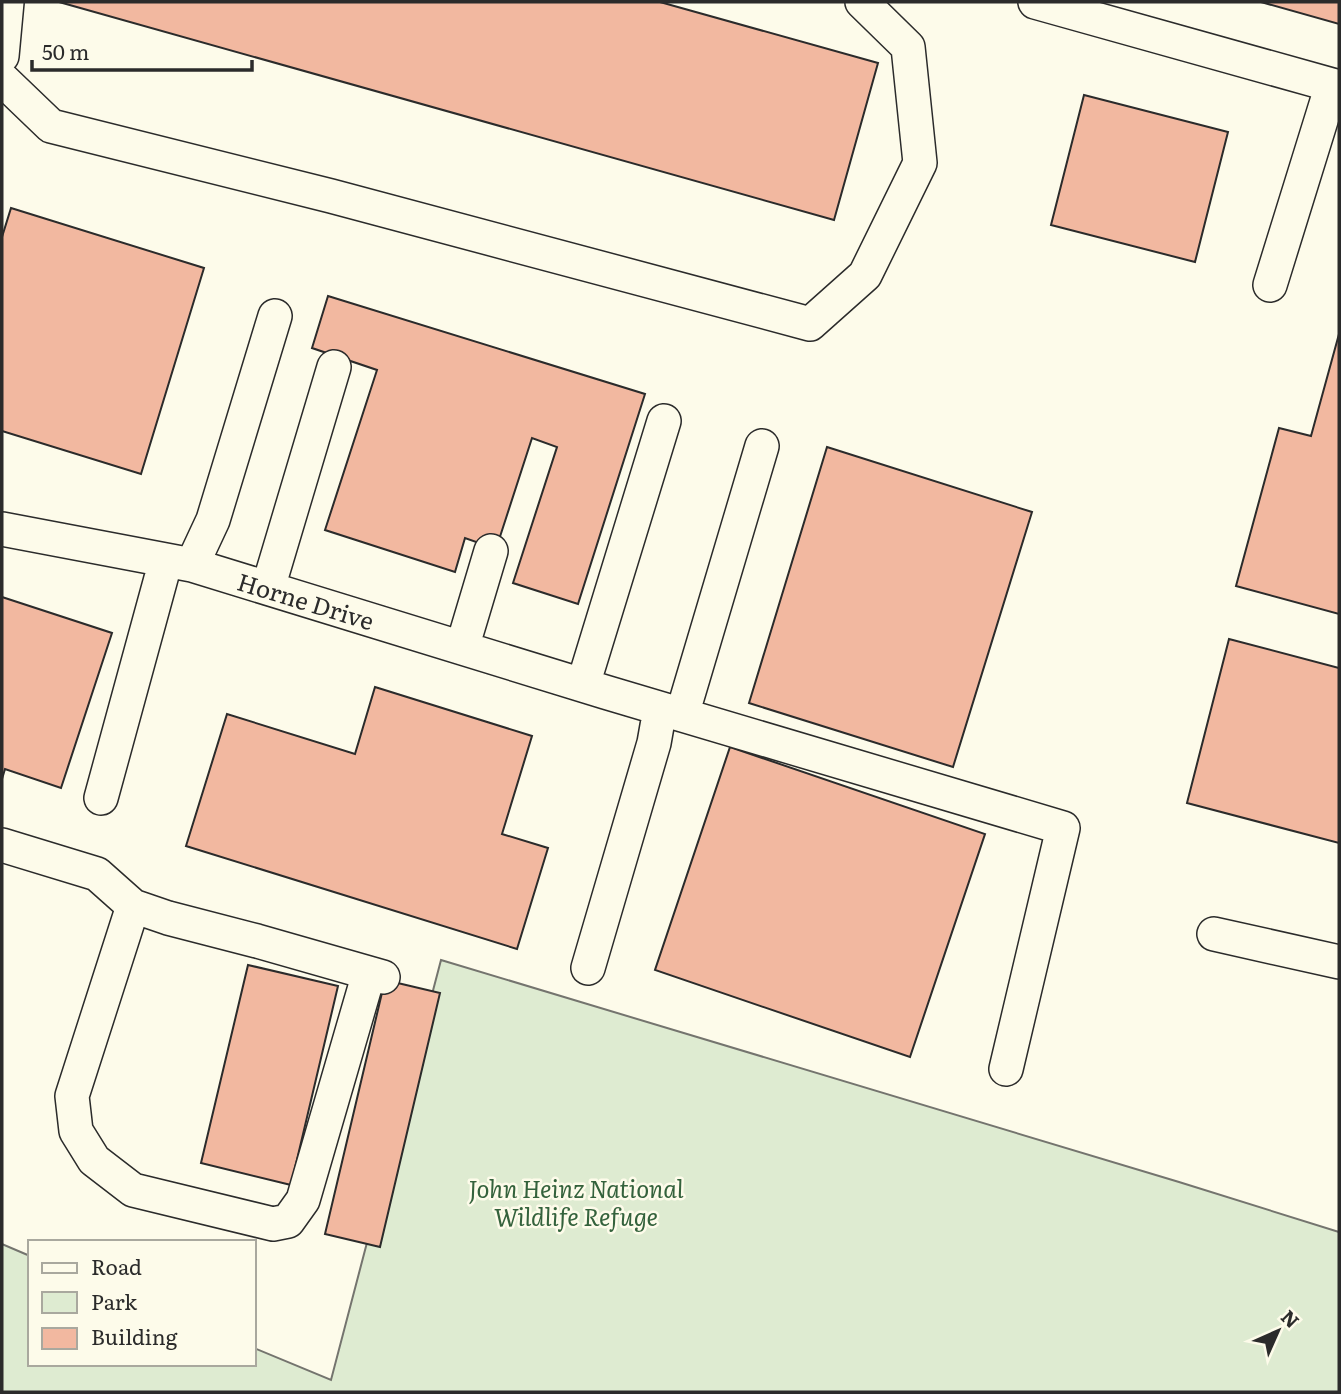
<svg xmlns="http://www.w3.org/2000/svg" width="1341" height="1394" font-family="Literata,serif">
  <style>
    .green { fill: #deebd1; stroke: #74746e; stroke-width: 2 }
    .building { fill: #f2b8a0; stroke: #2b2b2b; stroke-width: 2 }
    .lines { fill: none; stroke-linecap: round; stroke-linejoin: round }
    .minor-casing { stroke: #2b2b2b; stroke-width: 36 }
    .minor { stroke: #fdfbea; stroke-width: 33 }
    .labels { text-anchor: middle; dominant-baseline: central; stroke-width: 5; stroke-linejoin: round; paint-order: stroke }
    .street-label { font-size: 24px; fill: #2b2b2b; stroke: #fdfbea }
    .park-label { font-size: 24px; font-style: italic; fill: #34623c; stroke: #fdfbea }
  </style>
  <rect width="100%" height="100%" fill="#fdfbea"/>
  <!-- green -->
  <path class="green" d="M441 960 1179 1182 1339 1232V1392H2V1244L30 1256V1364H254V1348L331 1380Z"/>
  <!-- building -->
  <path class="building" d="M59 2H660L878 63 834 220Z
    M1261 2H1339V24Z
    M1084 95 1228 132 1195 262 1051 225Z
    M11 208 204 268 141 474 2 431V237Z
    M328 296 645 394 578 604 513 583 557 447 532 438 496 549 465 538 455 572 325 530 377 370 312 348Z
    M1339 334V614L1236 586 1279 428 1311 436Z
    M827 447 1032 512 953 767 749 703Z
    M2 597 112 633 61 788 5 769 2 779Z
    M1229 639 1339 668V843L1187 803Z
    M375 687 532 736 502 834 548 848 517 949 186 846 227 714 355 754Z
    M730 747 985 834 910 1057 655 970Z
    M248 965 338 986 291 1185 201 1163Z
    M385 980 440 993 380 1247 325 1234Z"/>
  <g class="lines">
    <!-- minor casing -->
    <g class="minor-casing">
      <path id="minor" d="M1035 2 1339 87
        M2 56 7 2
        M2 79 51 126 331 196 810 324 865 275 920 163 908 47 862 2
        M1270 285 1332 85
        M2 529 192 565 605 692 1063 828 1006 1069
        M192 565 213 520 275 316
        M268 588 334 367
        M462 648 491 551
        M583 685 664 421
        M682 715 762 446
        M101 798 166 560
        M2 845 97 874 133 906 168 918 257 941 383 977
        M133 906 72 1096 76 1131 94 1160 133 1190 273 1224 288 1221 303 1200 369 973
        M1214 934 1339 962
        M588 968 654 743 660 709"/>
    </g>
    <!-- minor -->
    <use href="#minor" class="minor"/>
  </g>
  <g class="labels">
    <!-- street labels -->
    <g class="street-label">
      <text transform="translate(306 600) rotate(17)">Horne Drive</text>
    </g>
    <!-- park labels -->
    <g class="park-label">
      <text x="576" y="1187">John Heinz National<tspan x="576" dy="28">Wildlife Refuge</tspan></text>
    </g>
  </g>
  <!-- border -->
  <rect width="1341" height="1394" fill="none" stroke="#2b2b2b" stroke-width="7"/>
  <!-- legend -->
  <rect x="28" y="1240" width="228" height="126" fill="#fdfbea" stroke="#a9a89e" stroke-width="2"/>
  <rect x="42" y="1263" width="35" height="10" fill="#fdfbea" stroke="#a9a89e" stroke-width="2"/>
  <text x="91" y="1275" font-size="21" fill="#2b2b2b">Road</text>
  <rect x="42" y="1292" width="35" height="21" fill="#deebd1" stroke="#a9a89e" stroke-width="2"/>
  <text x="91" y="1310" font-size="21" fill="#2b2b2b">Park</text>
  <rect x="42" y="1328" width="35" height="21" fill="#f2b8a0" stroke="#a9a89e" stroke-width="2"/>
  <text x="91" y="1345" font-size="21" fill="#2b2b2b">Building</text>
  <!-- north arrow -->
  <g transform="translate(1278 1331) rotate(45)" stroke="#fdfbea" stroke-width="5" paint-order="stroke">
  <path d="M0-5L12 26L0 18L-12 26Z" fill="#2b2b2b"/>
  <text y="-10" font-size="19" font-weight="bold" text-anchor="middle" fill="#2b2b2b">N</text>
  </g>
  <!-- scale -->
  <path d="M32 60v10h220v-10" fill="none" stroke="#2b2b2b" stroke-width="3.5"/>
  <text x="42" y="60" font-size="21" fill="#2b2b2b" stroke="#fdfbea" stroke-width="5" paint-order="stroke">50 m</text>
</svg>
